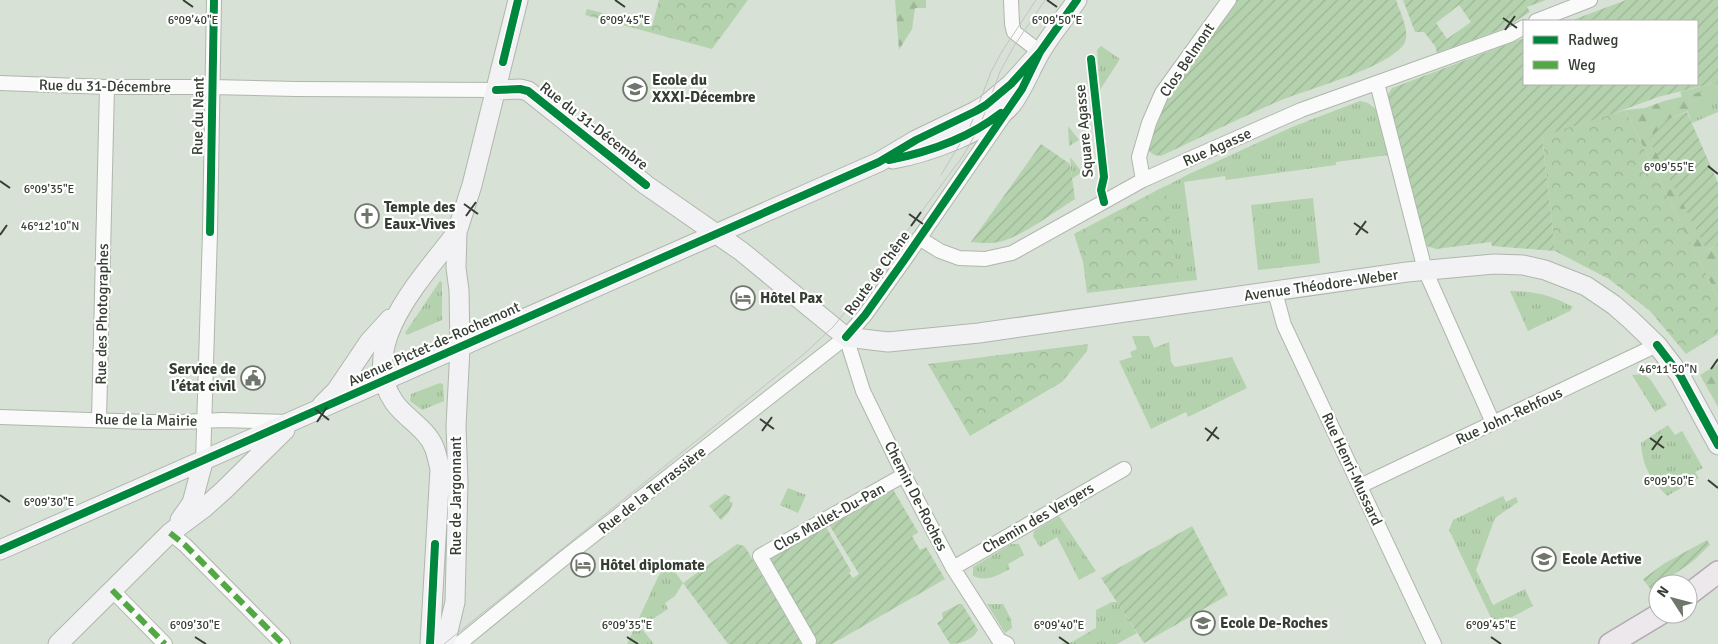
<svg xmlns="http://www.w3.org/2000/svg" width="1718" height="644" font-family="Signika,sans-serif">
  <style>
    .grass { fill: url(#grass-tufts) }
    .forest { fill: url(#forest-firs) }
    .park { fill: url(#park-crowns) }
    .garden { fill: url(#garden-furrows); fill-rule: evenodd }
    .lines { fill: none; stroke-linecap: round; stroke-linejoin: round }
    .street-casing { stroke: #afb7ad; stroke-width: 16 }
    .secondary-casing { stroke: #afb7ad; stroke-width: 21 }
    .primary-casing { stroke: #b0abb0; stroke-width: 24 }
    .street { stroke: #f9faf9; stroke-width: 14 }
    .secondary { stroke: #f2f1f3; stroke-width: 19 }
    .primary { stroke: #ece8ec; stroke-width: 21 }
    .tram { stroke: #c2c4c1; stroke-width: 1 }
    .quiet { stroke: #53a744; stroke-width: 6; stroke-dasharray: 12 6; stroke-linecap: butt }
    .cycleway-casing { stroke: #fff; stroke-width: 11 }
    .cycleway { stroke: #00873e; stroke-width: 8 }
    .ticks { fill: none; stroke: #363e34; stroke-width: 2 }
    .labels { text-anchor: middle; dominant-baseline: central; stroke-width: 4.5; stroke-linejoin: round; paint-order: stroke }
    .street-label { font-size: 15px; fill: #363e34; stroke: #fff }
    .poi-label { font-size: 15px; font-weight: bold; fill: #363e34; stroke: #fff; text-anchor: start }
    .ticks-label { font-size: 12px; text-anchor: middle; fill: #363e34; stroke: #fff; stroke-width: 4.5; stroke-linejoin: round; paint-order: stroke }
  </style>
  <defs>
    <pattern id="grass-tufts" width="24" height="20" patternUnits="userSpaceOnUse" patternTransform="scale(1.25)"><rect width="24" height="20" fill="#b5d2ae"/><path d="M3 7l-1-3M5 7V3M7 7l1-3M15 17l-1-3M17 17v-4M19 17l1-3" fill="none" stroke="#9cb596"/></pattern>
    <pattern id="forest-firs" width="22" height="20" patternUnits="userSpaceOnUse" patternTransform="scale(1.25)"><rect width="22" height="20" fill="#b5d2ae"/><path d="M5 1l3.5 6h-7zM16 11l3.5 6h-7z" fill="#9cb596"/></pattern>
    <pattern id="park-crowns" width="20" height="18" patternUnits="userSpaceOnUse" patternTransform="scale(1.25)"><rect width="20" height="18" fill="#b5d2ae"/><path d="M2 6a3 3 0 1 1 6 0M12 15a3 3 0 1 1 6 0" fill="none" stroke="#9cb596"/></pattern>
    <pattern id="garden-furrows" width="10" height="10" patternUnits="userSpaceOnUse" patternTransform="scale(1.25)"><rect width="10" height="10" fill="#b5d2ae"/><path d="M-1 1l2-2M0 10L10 0M9 11l2-2" fill="none" stroke="#9cb596"/></pattern>
  </defs>
  <rect width="100%" height="100%" fill="#d8e1d5"/>
  <!-- grass -->
  <path class="grass" d="M1101 46 1120 59 1100 90 1097 50Z
    M1718 82V112L1692 123 1680 92Z
    M1360 101 1368 103 1377 110 1388 155 1336 162V165L1226 180 1225 176 1184 182 1197 280 1187 281 1114 244 1111 215 1187 175 1292 127Z
    M1068 126 1079 140 1069 146Z
    M1070 157 1082 172 1072 179Z
    M1313 198 1320 263 1258 270 1251 205Z
    M440 281 442 282V320L407 335 405 333Z
    M1510 291C1535 291 1551 295 1573 307L1570 311 1528 331Z
    M1132 336H1149L1154 348 1169 342 1171 362 1175 367 1232 357 1247 388 1188 417 1186 412 1151 429 1119 361 1132 357 1130 352 1137 349Z
    M1643 374 1650 379 1667 405 1655 412 1632 375Z
    M440 383 443 384 444 401 422 410 410 401 411 394Z
    M1668 425 1675 435 1682 431 1703 468 1695 472 1699 478 1667 496C1651 480 1642 466 1641 443Z
    M788 488 806 495 798 513 780 505Z
    M1503 496 1506 502 1516 497 1518 502 1495 518 1476 570 1493 605 1525 589 1533 606 1495 626 1449 530 1453 520Z
    M1059 516 1096 571 1079 580 1057 537 1040 547 1033 536 1034 531Z
    M1011 544H1019L1024 555 1008 564 1010 569C996 576 988 582 973 576V567Z
    M670 560 675 566V572L683 583 675 596 665 603 668 609 642 626V629L654 644H627L658 577Z
    M1112 602H1117L1137 633 1117 644H1062L1065 642 1070 643 1096 628V610Z
    M987 604H1003L1011 619 1012 628 1005 633Z"/>
  <!-- forest -->
  <path class="forest" d="M895 0H926V8H915L912 29 899 50Z
    M1718 88V98L1667 120 1708 250 1718 245V298L1625 110 1645 108 1664 101Z
    M1718 364V407L1700 375Z"/>
  <!-- park -->
  <path class="park" d="M659 0H748L712 49 585 15 587 9 652 26Z
    M1625 110 1718 298V334L1686 354 1650 311 1609 279 1555 251 1542 135Z
    M1165 186 1178 276 1187 281 1087 293 1083 262 1074 234Z
    M1088 344 1087 351 1062 382 970 436 928 364Z"/>
  <!-- garden -->
  <path class="garden" d="M1234 0H1396C1400 12 1411 33 1404 44 1388 68 1308 89 1279 101 1239 118 1200 138 1161 156L1154 155 1149 151 1148 143 1169 90Z
    M1403 0H1546L1527 7 1530 12 1505 28 1437 53 1435 46 1424 32H1415ZM1459 5 1471 22 1447 39 1436 23Z
    M1626 0H1718V82L1658 97 1612 114 1542 136 1555 251 1492 246 1491 242 1436 249 1427 246 1422 240 1387 96 1392 88 1524 38V84H1697V21H1570Z
    M1687 112 1718 183V245L1707 250 1649 139 1667 120Z
    M1041 144 1070 164 1075 199C1053 213 1027 233 1003 241 993 244 982 243 971 242Z
    M891 486 918 532 912 536 920 550 926 547 945 579 832 644H816L769 564 771 556 825 525 851 571 849 573 853 578 859 574 828 523Z
    M725 494 731 497 729 501 733 503 729 512 721 520 709 506Z
    M1192 526 1228 595 1144 643 1101 578Z
    M1707 540 1710 545 1692 562 1651 590 1643 579 1665 563Z
    M737 544 744 546 747 550 802 644H728L683 583Z
    M959 604H962L978 630C973 640 960 644 950 644L937 623 943 619 942 613Z"/>
  <g class="lines">
    <!-- street casing -->
    <g class="street-casing">
      <path id="street" d="M1011 0 1012 24 1014 32 1040 52
        M1536 21 1590 0
        M0 83 107 87H212L296 89 496 90
        M1377 83 1425 270 1493 423
        M1143 180 1139 157 1149 123 1162 93 1229 0
        M919 238 940 251 959 258 985 259 1012 253 1143 180 1194 157 1301 110 1510 35 1524 27
        M1275 292 1284 325 1434 644
        M846 337 863 391 904 475 953 568 999 640 1007 644
        M0 417 148 422H180L222 420 287 422
        M99 420 107 87
        M203 462 210 232 214 0
        M1360 486 1657 345
        M170 533 185 545 283 644
        M953 568 1124 469
        M112 590 165 644
        M809 641 760 556 904 475
        M459 644 563 559 846 337 865 315 905 259 1003 117"/>
    </g>
    <!-- secondary casing -->
    <g class="secondary-casing">
      <path id="secondary" d="M496 90 520 89 528 91 646 185 741 251 846 337 888 342 979 333 1407 272 1494 264 1523 265 1545 270 1586 286 1614 305 1631 320 1657 345 1680 375 1718 445
        M893 159C926 153 990 131 1012 104 1024 88 1030 70 1040 53 1050 35 1065 18 1077 0
        M322 405 336 391 369 342 390 319
        M180 520 192 503 203 462
        M0 550 879 162 916 140 976 111 986 105 1011 84 1040 52
        M58 644 170 533 205 507 224 490 285 430
        M430 644 440 469C438 462 437 454 434 447 427 429 405 418 394 402 355 345 425 275 457 232
        M445 644 455 602 458 482 456 426 460 348 459 290 456 268 457 232 472 185 518 0"/>
    </g>
    <!-- primary casing -->
    <g class="primary-casing">
      <path id="primary" d="M1688 595 1718 572
        M1610 644 1660 614"/>
    </g>
    <!-- street -->
    <use href="#street" class="street"/>
    <!-- secondary -->
    <use href="#secondary" class="secondary"/>
    <!-- primary -->
    <use href="#primary" class="primary"/>
    <!-- tram -->
    <path class="tram" d="M941 175 969 129 991 72 1001 53 1036 0
      M444 644 804 354 833 327 860 294 963 156 979 128 1000 72 1014 46 1045 0"/>
    <!-- quiet -->
    <path class="quiet" d="M170 533 185 545 283 644
      M112 590 165 644"/>
    <!-- cycleway casing -->
    <g class="cycleway-casing">
      <path id="cycleway" d="M1091 59 1104 177 1101 190 1104 202
        M503 62 518 0
        M496 90 520 89 528 91 646 185
        M889 160C929 152 968 139 1001 113
        M210 232 214 0
        M846 337 865 315 905 259 1022 89 1040 52 1077 0
        M1657 345 1680 375 1718 445
        M0 550 879 162 916 140 976 111 986 105 1011 84 1040 52
        M430 644 435 544"/>
    </g>
    <!-- cycleway -->
    <use href="#cycleway" class="cycleway"/>
  </g>
  <!-- ticks -->
  <path class="ticks" d="M183 0 193 7M615 0 625 7M1047 0 1057 7M1503 18 1517 28M1505 30 1515 16M1708 166 1718 174M0 181 10 188M464 204 478 214M909 214 923 224M466 216 476 202M1354 223 1368 233M911 226 921 212M0 235 7 225M1356 235 1366 221M1711 369 1718 359M315 409 329 420M760 419 774 429M317 422 327 407M1205 428 1219 439M762 431 772 417M1650 438 1664 448M1207 441 1217 427M1652 450 1662 436M1708 480 1718 488M0 495 10 502M195 637 206 644M627 637 638 644M1059 637 1069 644M1491 637 1501 644"/>
  <!-- icons -->
  <defs>
    <g id="school-ring" transform="scale(1.25)"><circle r="9.5" fill="#fff" stroke="#6f776c" stroke-width="1.5"/><path d="M0-5L7-2L0 1L-7-2ZM-4 1L0 2.5L4 1V4Q0 6-4 4Z" fill="#6f776c"/></g>
    <g id="church-ring" transform="scale(1.25)"><circle r="9.5" fill="#fff" stroke="#6f776c" stroke-width="1.5"/><path d="M-1.2-6h2.4v3.5h3.3v2.4h-3.3V6h-2.4V-.1h-3.3v-2.4h3.3Z" fill="#6f776c"/></g>
    <g id="hotel-ring" transform="scale(1.25)"><circle r="9.5" fill="#fff" stroke="#6f776c" stroke-width="1.5"/><path d="M-6-4.5h1.5V1H6V5H4.5V3h-9V5H-6ZM-4 0a1.8 1.8 0 1 1 3.6 0ZM.5 0V-2.5h3Q6-2.5 6 0Z" fill="#6f776c"/></g>
    <g id="civic-ring" transform="scale(1.25)"><circle r="9.5" fill="#fff" stroke="#6f776c" stroke-width="1.5"/><path d="M-.6-6.5H3V-4.5H.6V-3L4-1V1h2V6H-6V1h2V-1L-.6-3ZM-1.2 2.5V6h2.4V2.5Z" fill="#6f776c"/></g>
  </defs>
  <g fill-rule="evenodd">
    <use href="#school-ring" x="635" y="89"/>
    <use href="#church-ring" x="367" y="216"/>
    <use href="#hotel-ring" x="743" y="298"/>
    <use href="#civic-ring" x="253" y="378"/>
    <use href="#school-ring" x="1544" y="559"/>
    <use href="#hotel-ring" x="583" y="565"/>
    <use href="#school-ring" x="1203" y="623"/>
  </g>
  <g class="labels">
    <!-- street labels -->
    <g class="street-label">
      <text transform="translate(1187 60) rotate(-56)">Clos Belmont</text>
      <text transform="translate(105 86) rotate(1)">Rue du 31-Décembre</text>
      <text transform="translate(198 116) rotate(-89)">Rue du Nant</text>
      <text transform="translate(594 126) rotate(38)">Rue du 31-Décembre</text>
      <text transform="translate(1084 131) rotate(-95)">Square Agasse</text>
      <text transform="translate(1217 147) rotate(-24)">Rue Agasse</text>
      <text transform="translate(877 273) rotate(-54)">Route de Chêne</text>
      <text transform="translate(1321 285) rotate(-8)">Avenue Théodore-Weber</text>
      <text transform="translate(102 314) rotate(-89)">Rue des Photographes</text>
      <text transform="translate(434 344) rotate(-24)">Avenue Pictet-de-Rochemont</text>
      <text transform="translate(1509 416) rotate(-25)">Rue John-Rehfous</text>
      <text transform="translate(146 420) rotate(1)">Rue de la Mairie</text>
      <text transform="translate(1352 469) rotate(65)">Rue Henri-Mussard</text>
      <text transform="translate(652 490) rotate(-38)">Rue de la Terrassière</text>
      <text transform="translate(456 496) rotate(-90)">Rue de Jargonnant</text>
      <text transform="translate(916 496) rotate(63)">Chemin De-Roches</text>
      <text transform="translate(829 517) rotate(-29)">Clos Mallet-Du-Pan</text>
      <text transform="translate(1038 518) rotate(-30)">Chemin des Vergers</text>
    </g>
    <!-- poi labels -->
    <g class="poi-label">
      <text x="652" y="80">Ecole du<tspan x="652" dy="17">XXXI-Décembre</tspan></text>
      <text x="384" y="207">Temple des<tspan x="384" dy="17">Eaux-Vives</tspan></text>
      <text x="760" y="298">Hôtel Pax</text>
      <text x="236" y="369" text-anchor="end">Service de<tspan x="236" dy="17">l’état civil</tspan></text>
      <text x="1562" y="559">Ecole Active</text>
      <text x="600" y="565">Hôtel diplomate</text>
      <text x="1220" y="623">Ecole De-Roches</text>
    </g>
  </g>
  <g class="ticks-label">
    <text x="193" y="24">6°09'40"E</text>
    <text x="625" y="24">6°09'45"E</text>
    <text x="1057" y="24">6°09'50"E</text>
    <text x="1669" y="171">6°09'55"E</text>
    <text x="49" y="193">6°09'35"E</text>
    <text x="50" y="230">46°12'10"N</text>
    <text x="1668" y="373">46°11'50"N</text>
    <text x="1669" y="485">6°09'50"E</text>
    <text x="49" y="506">6°09'30"E</text>
    <text x="195" y="629">6°09'30"E</text>
    <text x="627" y="629">6°09'35"E</text>
    <text x="1059" y="629">6°09'40"E</text>
    <text x="1491" y="629">6°09'45"E</text>
  </g>
  <!-- legend -->
  <rect x="1523" y="20" width="175" height="65" fill="#ffffff" stroke="#afb2ae"/>
  <rect x="1533" y="36" width="25" height="8" fill="#00873e" stroke="#afb2ae"/>
  <text x="1568" y="45" font-size="15" fill="#363e34">Radweg</text>
  <rect x="1533" y="61" width="25" height="8" fill="#53a744" stroke="#afb2ae"/>
  <text x="1568" y="70" font-size="15" fill="#363e34">Weg</text>
  <!-- north arrow -->
  <g transform="translate(1673 599) rotate(306)"><circle r="24" fill="#ffffff" stroke="#afb2ae"/>
  <path d="M0-4L9 19L0 12L-9 19Z" fill="#6f776c"/>
  <text y="-8" font-size="14" font-weight="bold" text-anchor="middle" fill="#363e34">N</text>
  </g>
</svg>
